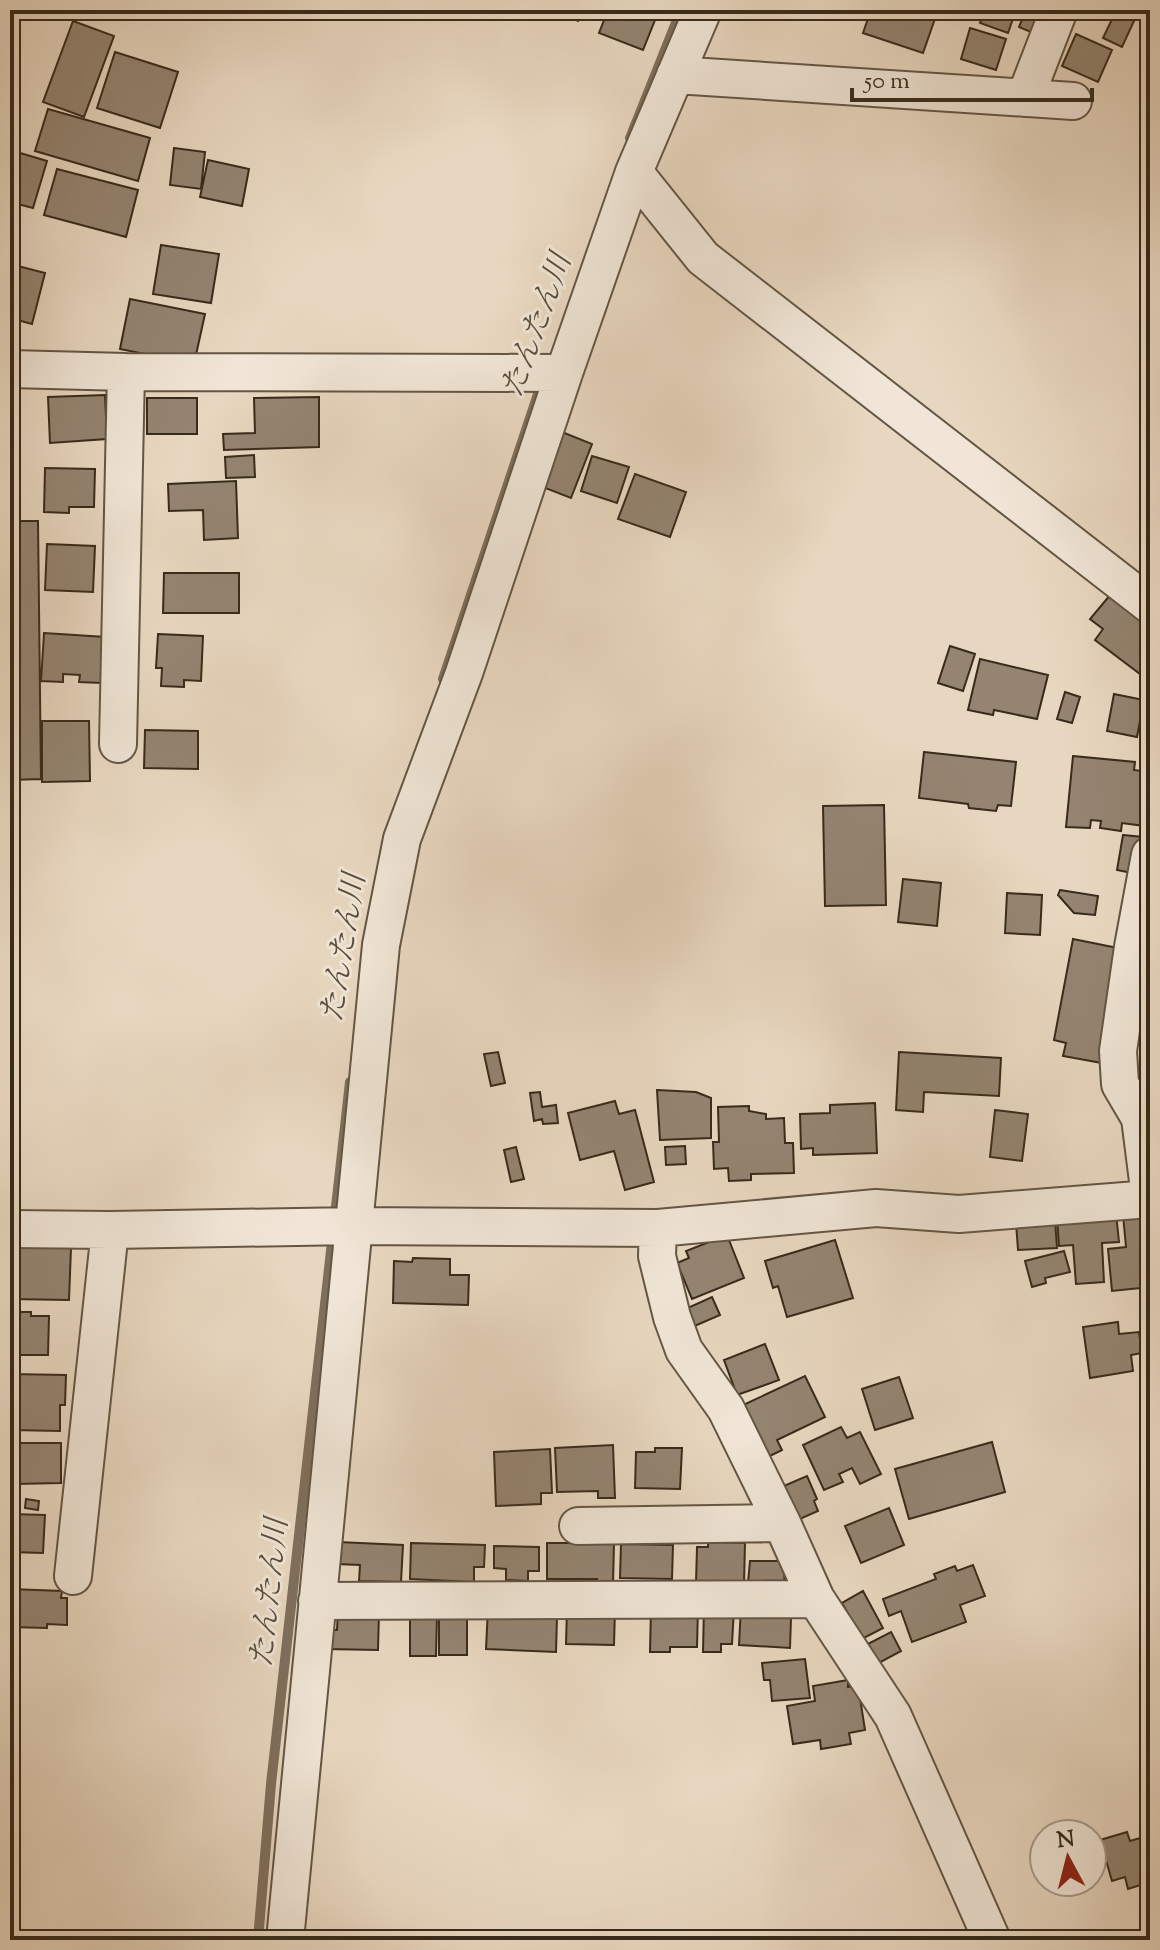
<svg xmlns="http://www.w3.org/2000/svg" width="1160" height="1950" font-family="'Sorts Mill Goudy','Noto Serif JP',serif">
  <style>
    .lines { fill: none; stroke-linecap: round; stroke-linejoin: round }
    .stream { stroke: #7e6f5c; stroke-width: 10 }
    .building { fill: #948471; stroke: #382b1b; stroke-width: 2 }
    .minor-casing { stroke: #645644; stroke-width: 40 }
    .minor { stroke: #f0e5d6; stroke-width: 36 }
    .labels { text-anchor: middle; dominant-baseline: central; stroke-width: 6; stroke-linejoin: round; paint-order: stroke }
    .water-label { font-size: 30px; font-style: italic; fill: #5b4d3c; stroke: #f0e5d6 }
  </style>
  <rect width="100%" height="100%" fill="#e8d7c0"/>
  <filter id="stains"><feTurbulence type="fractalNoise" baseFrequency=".0025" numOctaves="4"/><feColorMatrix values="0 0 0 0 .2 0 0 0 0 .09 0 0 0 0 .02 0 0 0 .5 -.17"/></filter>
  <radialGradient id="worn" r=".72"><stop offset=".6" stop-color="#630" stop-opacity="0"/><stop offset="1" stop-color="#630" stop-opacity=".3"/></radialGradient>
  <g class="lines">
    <!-- stream -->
    <path class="stream" d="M630 138 681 10
      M443 679 543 379
      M258 1940 271 1784 350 1082"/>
  </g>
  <!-- building -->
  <path class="building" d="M555 10H583L578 21Z
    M608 10H659L643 50 599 33Z
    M871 10H938L923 53 863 33Z
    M984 10H1016L1008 33 980 23Z
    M1026 10H1047L1040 36 1019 27Z
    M1115 13 1134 21 1122 47 1103 38Z
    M73 21 114 36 84 117 43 102Z
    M970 28 1006 39 996 70 961 59Z
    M1076 34 1112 50 1098 82 1062 66Z
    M115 52 178 72 160 128 97 108Z
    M48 109 150 138 138 181 35 151Z
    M174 148 205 152 201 189 170 185Z
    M10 150 47 161 33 208 10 202Z
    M208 160 249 169 242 206 200 197Z
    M57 169 138 190 126 237 44 215Z
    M161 245 219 254 211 303 153 294Z
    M10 264 45 273 32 324 10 318Z
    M130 299 205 314 194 364 120 349Z
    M105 395 107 439 50 443 48 397Z
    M319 397V447L224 450 223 434 255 433 254 398Z
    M147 398H197V434H147Z
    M557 430 592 444 571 498 535 484Z
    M254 455 255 477 226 478 225 457Z
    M592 456 629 467 617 503 581 491Z
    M45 468 95 469 94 507H69V513L44 512Z
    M635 474 686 492 670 537 618 519Z
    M236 481 238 538 204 540 203 510 169 511 168 484Z
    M10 521H38L41 779 10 780Z
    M47 544 95 546 93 592 45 590Z
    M164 573H239V613H163Z
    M1111 594 1150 624V675L1147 673 1144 677 1095 640 1103 629 1090 619Z
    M44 633 105 637 102 683 79 682 80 675 63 674V682L41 681Z
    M158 634 203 636 201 681 184 680V687L161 686 162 668H156Z
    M950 646 975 654 963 691 938 683Z
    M980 659 1048 675 1037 719 994 710 993 715 968 710Z
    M1065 692 1080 697 1072 723 1057 719Z
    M1114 694 1144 700 1137 737 1107 731Z
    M42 721H89L90 781 42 782Z
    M145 730 198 731V769L144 768Z
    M924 752 1016 762 1011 806 998 805 996 811 969 808 968 804 919 798Z
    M1073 756 1135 762 1134 770 1150 772 1145 826 1122 823 1121 831 1100 828 1101 821 1091 820 1090 828 1066 827Z
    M884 805 886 905 825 906 823 806Z
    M1123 835 1143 837 1137 874 1117 870Z
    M903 879 941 883 937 926 898 922Z
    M1060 890 1098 896 1095 915 1074 913 1058 895Z
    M1007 893 1042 895 1040 935 1005 933Z
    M1073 939 1123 949 1102 1063 1063 1056 1066 1043 1054 1040Z
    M1145 983 1150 984V1033L1135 1030Z
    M498 1052 505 1083 491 1086 484 1054Z
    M899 1052 1001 1058 999 1096 924 1092 923 1112 896 1110Z
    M657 1090 696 1092 711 1098V1138L660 1140Z
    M540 1092 542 1107 556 1105 558 1123 543 1124 542 1119 534 1121 530 1093Z
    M615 1101 619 1114 635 1110 654 1182 625 1190 614 1151 580 1160 568 1113Z
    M875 1103 877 1153 813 1155V1148L801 1149 800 1114 830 1113V1105Z
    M749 1106V1111L766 1114V1119L784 1118 785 1143H793L794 1173 751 1174V1180L729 1181 728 1168 714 1169 713 1142H719L718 1107Z
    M995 1110 1028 1114 1022 1161 990 1157Z
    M685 1146 686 1164 666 1165 665 1147Z
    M516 1147 524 1179 511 1182 504 1150Z
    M1116 1213 1119 1242 1102 1243 1104 1282 1076 1284 1073 1245 1059 1246 1057 1217Z
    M1146 1213 1150 1255V1287L1112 1291 1108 1249 1126 1247 1123 1215Z
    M1055 1220 1057 1248 1018 1250 1016 1223Z
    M727 1235 744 1278 692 1299 677 1263 689 1258 686 1251Z
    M835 1240 853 1298 787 1317 778 1286 773 1288 765 1261Z
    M10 1246 71 1248 69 1300 10 1299Z
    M1064 1251 1070 1272 1045 1278 1046 1283 1032 1287 1025 1261Z
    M413 1258 450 1259V1275H469L468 1305 393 1303 394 1261 412 1262Z
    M712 1297 720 1315 690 1328 681 1311Z
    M10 1312H31V1316H49L48 1355H10Z
    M1118 1322 1119 1334 1139 1332 1142 1353 1131 1355 1133 1371 1090 1378 1083 1327Z
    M765 1344 779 1380 737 1395 724 1360Z
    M10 1374 66 1375 65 1405H60V1431L10 1430Z
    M805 1376 825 1417 777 1440 782 1450 764 1459 739 1407Z
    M899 1377 913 1418 875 1430 862 1389Z
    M841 1427 847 1438 860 1432 881 1474 860 1484 852 1468 839 1474 843 1482 824 1490 803 1445Z
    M992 1442 1005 1492 909 1519 895 1469Z
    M10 1443H61V1483L15 1484V1478H10Z
    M613 1445 615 1498H598V1491L557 1492 555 1448Z
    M655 1448H682L680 1489 635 1488 636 1452H655Z
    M550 1449 552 1493H541V1504L496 1506 494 1452Z
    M807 1476 817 1499 814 1501 818 1511 793 1522 779 1488Z
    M26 1499 39 1501 38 1510 25 1508Z
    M889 1508 904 1545 861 1563 845 1526Z
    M10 1514 45 1515 43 1553 10 1552Z
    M338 1542 403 1545 401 1582 359 1581 360 1565 337 1564Z
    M708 1542 745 1543 744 1584 696 1583 697 1547H708Z
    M411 1543 485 1545 484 1567H474V1582L410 1579Z
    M547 1543H614L613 1585H597V1579H547Z
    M621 1544 673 1545 672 1579 620 1578Z
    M494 1546 539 1547V1571H528V1581L506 1580V1569L494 1568Z
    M750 1561H778L785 1567 784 1584 748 1583Z
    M973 1565 985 1596 960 1605 966 1622 912 1642 901 1611 889 1616 883 1599 936 1579 934 1574 955 1566 957 1571Z
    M10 1589 62 1591 61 1598H67V1625L47 1624V1628L10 1627Z
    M863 1591 883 1628 862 1639 842 1603Z
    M704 1607 734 1608 732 1644H721V1652H703Z
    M741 1607 781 1609V1618H791L790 1648 739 1645Z
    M488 1608 557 1617 556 1652 486 1649Z
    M567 1608 615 1609 614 1645 566 1644Z
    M651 1608H698L697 1647H670V1652H650Z
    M338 1611 379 1612 378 1650 326 1649V1629L337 1630Z
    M410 1615H437L436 1656H410Z
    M439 1616H467V1655H439Z
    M891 1632 901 1651 877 1664 866 1645Z
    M805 1659 810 1698 772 1701 770 1680H764L762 1663Z
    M848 1680V1687L858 1685 865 1730 849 1733 851 1744 821 1749 820 1740 793 1744 787 1706 815 1701 813 1686Z
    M1127 1832 1130 1841 1150 1835V1882L1128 1889 1125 1877 1112 1881 1100 1840Z"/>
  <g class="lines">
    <!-- minor casing -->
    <g class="minor-casing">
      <path id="minor" d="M675 75 1073 101
        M1025 98 1059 10
        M634 172 703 258 1150 605
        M10 369 126 372 564 373
        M118 744 126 372
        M1150 855 1133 947 1118 1051 1120 1084 1140 1118 1150 1197
        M658 1228 657 1256 672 1317 684 1350 726 1409 782 1523 816 1599 893 1716 992 1940
        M10 1229 110 1230 354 1226 658 1228 876 1208 959 1214 1150 1199
        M578 1526 782 1523
        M73 1576 110 1230
        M317 1601 816 1599
        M285 1940 381 945 402 839 464 673 564 373 634 172 703 10"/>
    </g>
    <!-- minor -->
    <use href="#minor" class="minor"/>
  </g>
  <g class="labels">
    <!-- water labels -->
    <g class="water-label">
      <text transform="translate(538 326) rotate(-70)">たんたん川</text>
      <text transform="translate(345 948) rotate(-81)">たんたん川</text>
      <text transform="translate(271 1593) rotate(-84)">たんたん川</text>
    </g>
  </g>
  <!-- margin -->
  <rect width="1160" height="1950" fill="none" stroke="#e8d7c0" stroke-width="40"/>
  <rect x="12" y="12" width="1136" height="1926" fill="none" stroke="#382b1b" stroke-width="4"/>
  <rect x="20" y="20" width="1120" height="1910" fill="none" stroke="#382b1b" stroke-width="2"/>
  <!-- north arrow -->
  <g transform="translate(1068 1858) rotate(353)"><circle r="38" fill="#f0e5d6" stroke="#a69b8b" stroke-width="2"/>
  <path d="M0-6L14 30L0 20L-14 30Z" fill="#8f2418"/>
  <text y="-12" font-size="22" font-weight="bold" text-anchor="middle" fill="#382b1b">N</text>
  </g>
  <!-- scale -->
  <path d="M852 88v12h240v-12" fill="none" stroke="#382b1b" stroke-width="4"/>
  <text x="864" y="88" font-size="24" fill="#382b1b" stroke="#f0e5d6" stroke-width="6" paint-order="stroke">50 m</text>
  <rect width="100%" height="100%" filter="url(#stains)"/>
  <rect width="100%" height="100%" fill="url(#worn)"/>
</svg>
